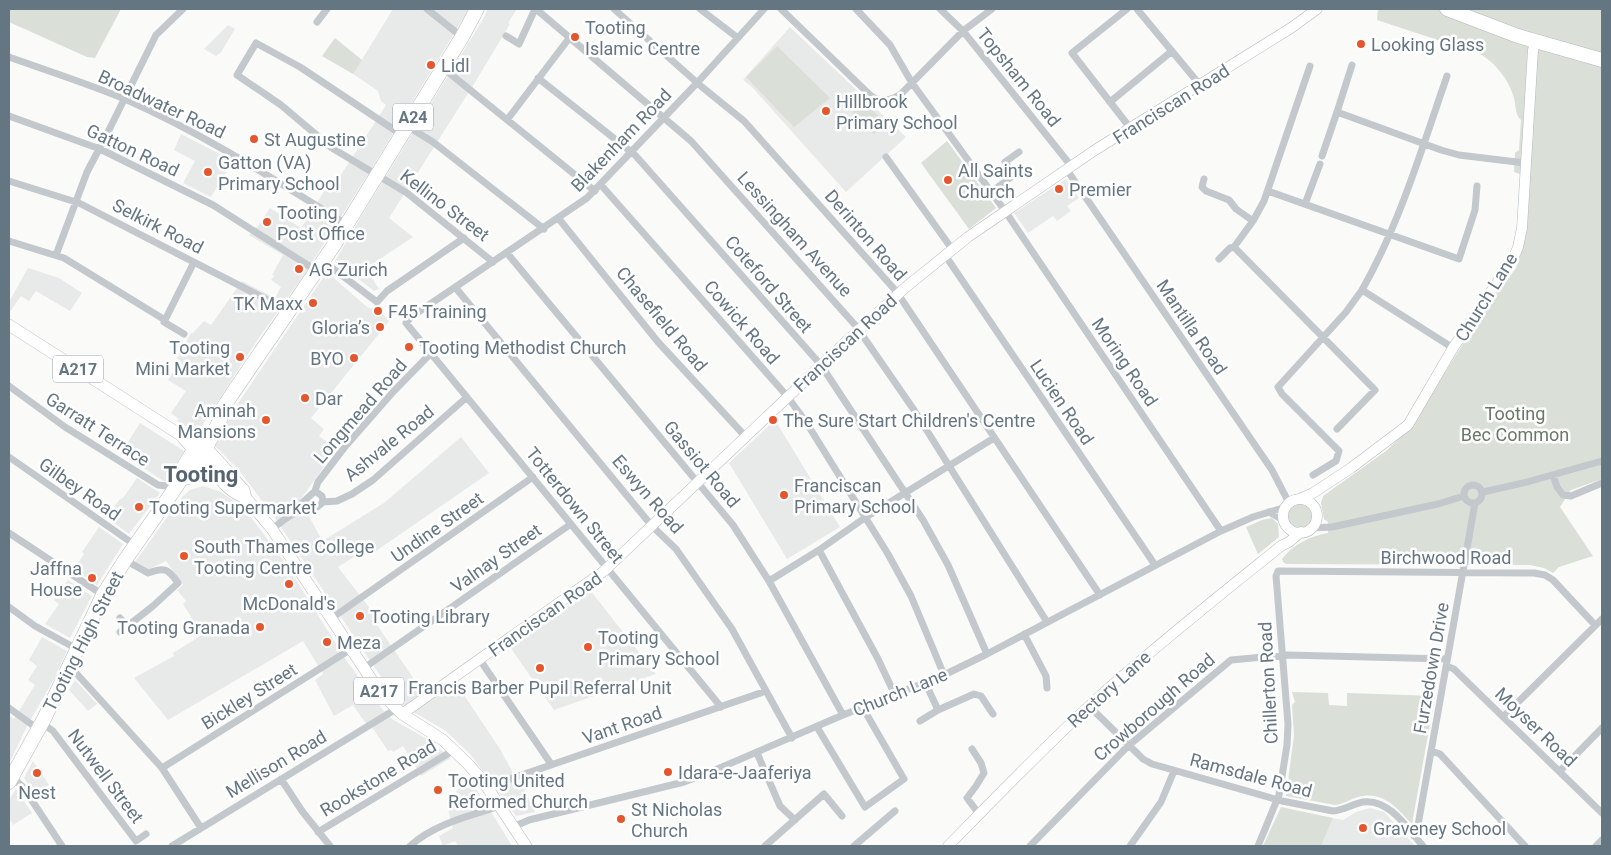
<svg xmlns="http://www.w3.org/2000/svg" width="1611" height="855" font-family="Roboto,sans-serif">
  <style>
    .built { fill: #e8e9e9 }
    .green { fill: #dadfd7 }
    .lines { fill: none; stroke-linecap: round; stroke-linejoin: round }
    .secondary-casing { stroke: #b3babf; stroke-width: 11 }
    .primary-casing { stroke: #b5babe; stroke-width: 12 }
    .highway-casing { stroke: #b4b9bd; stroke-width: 15 }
    .street { stroke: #c3c8cc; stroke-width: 7 }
    .secondary { stroke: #fff; stroke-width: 10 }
    .primary { stroke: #fff; stroke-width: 11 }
    .highway { stroke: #fff; stroke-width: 14 }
    .poi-dot { fill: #e4572e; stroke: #fff; stroke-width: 2 }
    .labels { text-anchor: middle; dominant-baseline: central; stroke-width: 5; stroke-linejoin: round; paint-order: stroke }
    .shield { fill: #fff; stroke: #939fa8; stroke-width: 1 }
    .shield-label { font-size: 16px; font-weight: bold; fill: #657683 }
    .poi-label { font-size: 18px; fill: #657683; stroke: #fff; text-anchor: start }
    .street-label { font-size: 18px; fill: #657683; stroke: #fff }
    .park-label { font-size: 18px; fill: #687a64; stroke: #fff }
    .district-label { font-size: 22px; font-weight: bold; fill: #57646e; stroke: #fff }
  </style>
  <rect width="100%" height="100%" fill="#fafaf8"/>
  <!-- built -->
  <path class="built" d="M393 9H469L367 176 306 272 258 339 198 432H195L177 421 179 419 171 413 186 391 168 380 180 361 177 359 191 333H193L204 321 211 325 242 281 275 298 281 287 271 280 274 276 272 275 283 255 249 235 258 226 270 208 301 228 328 185 333 187 381 113 386 105 381 101 378 91 353 74Z
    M488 9H517L508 23 510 24 474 84 389 218 413 237 374 263 367 271 379 289 374 291 335 261 365 210 482 21Z
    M228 25 235 29 221 52 216 56 204 49Z
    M790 27 906 137 846 192 752 87 743 80Z
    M181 134 233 161 211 197 183 183 195 161 174 150Z
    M1066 179 1079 198 1067 206 1071 211 1057 221 1053 216 1028 233 1014 213Z
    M28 268 59 278 82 293 70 311 36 291 29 301 21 296 9 313V302Z
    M327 272 366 306 371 309 373 307 390 320 311 418 324 429 319 436 337 449 300 500 322 540H324L384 503 461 437 489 473 376 551 374 552 370 547 338 567 375 615V622L429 701 456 683 500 749 512 771 520 781 535 812 516 816 471 755 446 731 402 705 375 668 275 518 238 469 215 446 214 444 220 430Z
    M775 420 840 527 787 559 729 463Z
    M140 423 184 451 165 482 121 453Z
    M137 478 160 493 129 534 114 523 118 517 111 511 120 499 123 498Z
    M203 486 221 492 244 508 286 564 346 660 383 710 392 719 427 739 451 758 421 776 403 746 393 752 392 750 388 751 374 730 364 721 353 705 334 716 315 680 323 674 303 641 168 720 134 678 174 656 173 653 202 635 183 604 186 601 177 590 183 585 166 561 147 570 135 562 181 498 190 490Z
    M99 527 123 544 97 585 74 569 84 554 82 552Z
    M68 580 92 596 70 638 45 624 59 604 54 600Z
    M590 590 656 674 554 710 510 647Z
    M42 637 67 651 55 677 26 728 9 764V715L14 719 35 685 28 680 37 666 29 660Z
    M75 680 97 704 88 711 69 690Z
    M33 761 49 785 35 795 24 778Z
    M471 782 485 802 512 846H458L455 841 443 846 439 836 453 828 447 806 459 796 456 791Z
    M16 789 32 813 13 825 9 818V800Z
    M1370 808 1384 812 1415 846H1320L1333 818 1343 820 1356 812Z"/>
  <!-- green -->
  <path class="green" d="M9 9H121L95 58 87 57 9 22Z
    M1378 9H1602V479L1571 490 1560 507 1593 556 1559 567 1553 573 1544 568 1530 565 1286 564 1283 562 1282 559C1293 544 1311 536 1328 533V522L1324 519 1321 503 1323 496 1386 451 1411 427 1476 323 1516 268C1528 240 1526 207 1528 177L1514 172 1515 153 1519 150 1521 120C1515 115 1516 105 1514 98 1509 80 1496 63 1480 54L1377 20Z
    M335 38 362 60 353 74 322 56Z
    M777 46 830 98 794 127 746 77Z
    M863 101 885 122 874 134 852 113Z
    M947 141 996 208 969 229 921 163Z
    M1287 515a13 13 0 1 1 26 0a13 13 0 1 1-26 0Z
    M1272 518 1278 524 1279 537 1258 554 1246 527 1262 520Z
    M1292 692 1328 693 1329 705 1347 706V693L1435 696 1412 824C1397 808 1383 790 1358 797 1350 799 1344 804 1335 805L1286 796 1294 735 1292 705 1295 702Z
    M1281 807 1333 818 1321 846H1263Z"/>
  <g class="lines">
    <!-- secondary casing -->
    <g class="secondary-casing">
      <path id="secondary" d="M1299 499 1313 493 1351 468 1408 425 1453 348 1513 259 1518 247 1522 228 1533 50 1535 41
        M1283 516a17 17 0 1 1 34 0a17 17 0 1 1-34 0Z
        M402 714 604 571 850 338 906 287 968 237 1095 150 1291 28 1317 9
        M948 846C998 795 1047 744 1100 696 1158 644 1220 595 1281 546L1289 542 1301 532"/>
    </g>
    <!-- primary casing -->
    <g class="primary-casing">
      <path id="primary" d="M9 325 182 436C186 444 195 449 201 456 215 471 225 492 246 498
        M182 436C202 435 230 476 244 490L246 498 272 529 379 691 402 714 443 740 468 764 483 781 526 846"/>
    </g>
    <!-- highway casing -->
    <g class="highway-casing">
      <path id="highway" d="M1447 9 1518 36 1602 60
        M181 479 188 477 195 470 220 420 219 414 232 394 334 245 462 37 477 9
        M9 782 44 719 103 595 125 560 176 487 181 479V471L202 436"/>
    </g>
    <!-- street -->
    <path class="street" d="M427 9 462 37
      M536 9 691 141 856 326 914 410 1047 622
      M614 9 702 87 744 121 896 291 1100 595
      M700 9 738 38
      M781 9 870 95C880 103 892 101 902 93L963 31 992 9
      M856 9 890 45 912 83 1005 211 1221 531
      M940 9 963 31 1072 167
      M1127 9 1072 53 1131 129
      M1137 9 1200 85
      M317 22 327 9
      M506 36 519 44 535 9
      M9 57C48 71 89 84 127 100 204 134 275 180 346 224
      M443 68 595 191
      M538 78 635 155 821 365 923 520 948 565 987 654
      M1110 102 1172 51
      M1337 112 1352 65
      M9 116 100 149 213 205 317 271
      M507 120 570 37
      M407 126 433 142 544 229
      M402 135 300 67 256 43 237 75 281 105 332 148 407 193 493 262
      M1322 156 1337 112 1441 150 1459 155 1525 163
      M886 157 952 249
      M1067 170 1272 470 1289 503
      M1204 179 1202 187 1206 191 1229 200 1236 209 1253 221
      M9 181 79 203 289 311
      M601 185 787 396 806 422 888 554 911 596 944 675
      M1268 191 1459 259 1475 210 1477 186
      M991 192 1010 178 1011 170 1005 162 1019 152
      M1305 204 1320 164
      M559 219 658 342 745 436
      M9 241 64 258 165 320 194 262
      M1234 247 1375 390 1337 429
      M507 253 733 525 769 581 843 715
      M56 255 87 172 107 134 156 35 183 9
      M945 255 1155 565
      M1219 259 1230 248 1234 247 1253 221 1264 201 1310 66
      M323 261 377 302 387 291 464 238
      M455 287 652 526 676 549 732 629 792 738
      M1362 290C1400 223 1422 148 1447 76
      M165 320 164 322 184 334
      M9 386 65 427 158 485 176 487
      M9 457 135 545
      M1313 475 1336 461 1339 451 1282 394 1278 387 1346 312 1362 290 1453 348
      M1553 475 1557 487 1563 495 1571 496 1602 483
      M1464 494a9 9 0 1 1 18 0a9 9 0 1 1-18 0Z
      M315 491 322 496 323 502
      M1483 492 1527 482 1602 461
      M298 511 301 504 315 491 318 482 344 448 393 392 431 353
      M1269 512 1283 520
      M1311 528 1332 527 1438 504 1464 496
      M272 529C280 523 291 513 300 511 308 508 317 510 323 502L337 501 352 494 373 480 467 397
      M9 533 103 595
      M819 550 878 659 895 695
      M769 581 819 550 866 517 994 438
      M9 607 35 626 77 649
      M120 618 127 626
      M332 618 533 477
      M120 632 153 606 178 583C168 568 164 567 148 573L125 560
      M1024 634 1046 676 1047 688
      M480 660 551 764
      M1446 666 1454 669 1460 675 1602 813
      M364 668 571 524
      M69 669 76 673 106 706 162 768 201 828
      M925 682 938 710
      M1089 706 1143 759 1152 764 1282 801 1333 811C1344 810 1352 804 1363 802 1389 798 1408 829 1423 846
      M721 707 406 323 411 317 587 198 697 83 764 9
      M9 708 38 729
      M1503 717 1602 619
      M920 721 938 710 974 694 981 696 993 714
      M42 723 53 731 136 841 146 834
      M817 727 865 807 904 779 863 708
      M972 749 981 763 984 773 976 786 967 798 979 814
      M1431 751 1440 754 1525 846
      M757 753 780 806 795 820
      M162 768 351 649
      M1560 771 1602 728
      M12 777 23 787 62 846
      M281 779 302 811 330 846
      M487 787 766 691
      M513 827 529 820 684 782 715 770 843 715 944 675 987 654 1221 531 1253 517 1286 507
      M318 832 454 750
      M1414 836 1418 825 1475 503
      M172 846 396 709
      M410 846C434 824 469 816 500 806
      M765 846 824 794 842 816
      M854 846 895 811
      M1030 846 1128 746 1231 660 1287 655 1447 659
      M1130 846 1161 802 1174 771
      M1258 846 1279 795 1287 745 1288 724 1276 576 1278 571 1534 573 1545 575 1553 580 1595 625
      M1596 846 1602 840"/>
    <!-- secondary -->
    <use href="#secondary" class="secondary"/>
    <!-- primary -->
    <use href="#primary" class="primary"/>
    <!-- highway -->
    <use href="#highway" class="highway"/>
  </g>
  <!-- markers -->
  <g class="poi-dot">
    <circle cx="575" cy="37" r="5"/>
    <circle cx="1361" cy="44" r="5"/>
    <circle cx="431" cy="65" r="5"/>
    <circle cx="826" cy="111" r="5"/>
    <circle cx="254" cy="139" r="5"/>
    <circle cx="208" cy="172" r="5"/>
    <circle cx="948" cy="180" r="5"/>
    <circle cx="1059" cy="189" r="5"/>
    <circle cx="267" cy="222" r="5"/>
    <circle cx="299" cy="269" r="5"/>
    <circle cx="313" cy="303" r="5"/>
    <circle cx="378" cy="311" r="5"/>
    <circle cx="380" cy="327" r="5"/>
    <circle cx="409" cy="347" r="5"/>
    <circle cx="240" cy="357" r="5"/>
    <circle cx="354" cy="358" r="5"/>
    <circle cx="305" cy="398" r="5"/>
    <circle cx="266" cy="420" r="5"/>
    <circle cx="773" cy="420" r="5"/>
    <circle cx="784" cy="495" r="5"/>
    <circle cx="139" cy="507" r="5"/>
    <circle cx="184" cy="556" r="5"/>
    <circle cx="92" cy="578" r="5"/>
    <circle cx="289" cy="584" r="5"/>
    <circle cx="360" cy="616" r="5"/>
    <circle cx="260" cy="627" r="5"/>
    <circle cx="327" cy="642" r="5"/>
    <circle cx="588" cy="647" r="5"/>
    <circle cx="540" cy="668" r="5"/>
    <circle cx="668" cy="772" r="5"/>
    <circle cx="37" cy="773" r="5"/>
    <circle cx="438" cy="790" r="5"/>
    <circle cx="621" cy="819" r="5"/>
    <circle cx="1363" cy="828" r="5"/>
  </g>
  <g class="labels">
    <!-- shield labels -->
    <g class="shield">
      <rect x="393" y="103.5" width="40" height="27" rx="4"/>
      <rect x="53" y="355.5" width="50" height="27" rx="4"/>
      <rect x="354" y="677.5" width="50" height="27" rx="4"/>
    </g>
    <g class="shield-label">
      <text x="413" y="117">A24</text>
      <text x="78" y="369">A217</text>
      <text x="379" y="691">A217</text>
    </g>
    <!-- poi labels -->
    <g class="poi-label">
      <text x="585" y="27">Tooting<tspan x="585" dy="21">Islamic Centre</tspan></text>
      <text x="1371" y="44">Looking Glass</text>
      <text x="441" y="65">Lidl</text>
      <text x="836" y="101">Hillbrook<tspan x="836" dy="21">Primary School</tspan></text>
      <text x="264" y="139">St Augustine</text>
      <text x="218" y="162">Gatton (VA)<tspan x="218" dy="21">Primary School</tspan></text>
      <text x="958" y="170">All Saints<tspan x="958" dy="21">Church</tspan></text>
      <text x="1069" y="189">Premier</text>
      <text x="277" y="212">Tooting<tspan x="277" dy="21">Post Office</tspan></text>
      <text x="309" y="269">AG Zurich</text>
      <text x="303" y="303" text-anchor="end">TK Maxx</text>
      <text x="388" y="311">F45 Training</text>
      <text x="370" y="327" text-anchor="end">Gloria’s</text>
      <text x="230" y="347" text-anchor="end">Tooting<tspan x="230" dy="21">Mini Market</tspan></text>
      <text x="419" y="347">Tooting Methodist Church</text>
      <text x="344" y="358" text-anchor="end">BYO</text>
      <text x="315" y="398">Dar</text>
      <text x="256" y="410" text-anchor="end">Aminah<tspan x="256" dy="21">Mansions</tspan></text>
      <text x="783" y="420">The Sure Start Children's Centre</text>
      <text x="794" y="485">Franciscan<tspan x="794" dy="21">Primary School</tspan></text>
      <text x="149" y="507">Tooting Supermarket</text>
      <text x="194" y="546">South Thames College<tspan x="194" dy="21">Tooting Centre</tspan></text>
      <text x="82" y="568" text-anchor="end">Jaffna<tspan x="82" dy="21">House</tspan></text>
      <text x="289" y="603" text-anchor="middle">McDonald's</text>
      <text x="370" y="616">Tooting Library</text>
      <text x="250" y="627" text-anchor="end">Tooting Granada</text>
      <text x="598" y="637">Tooting<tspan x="598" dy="21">Primary School</tspan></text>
      <text x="337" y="642">Meza</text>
      <text x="540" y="687" text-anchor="middle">Francis Barber Pupil Referral Unit</text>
      <text x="678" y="772">Idara-e-Jaaferiya</text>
      <text x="448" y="780">Tooting United<tspan x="448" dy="21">Reformed Church</tspan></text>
      <text x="37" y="792" text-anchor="middle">Nest</text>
      <text x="631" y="809">St Nicholas<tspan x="631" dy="21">Church</tspan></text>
      <text x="1373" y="828">Graveney School</text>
    </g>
    <!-- street labels -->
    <g class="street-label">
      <text transform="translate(1019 77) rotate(51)">Topsham Road</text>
      <text transform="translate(162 104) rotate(25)">Broadwater Road</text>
      <text transform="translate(1171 104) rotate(-32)">Franciscan Road</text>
      <text transform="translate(621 140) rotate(-46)">Blakenham Road</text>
      <text transform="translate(133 150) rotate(25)">Gatton Road</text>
      <text transform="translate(445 205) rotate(37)">Kellino Street</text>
      <text transform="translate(158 226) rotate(27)">Selkirk Road</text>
      <text transform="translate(795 234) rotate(48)">Lessingham Avenue</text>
      <text transform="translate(866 235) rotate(49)">Derinton Road</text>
      <text transform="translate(769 284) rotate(49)">Coteford Street</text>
      <text transform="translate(1486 297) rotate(-58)">Church Lane</text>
      <text transform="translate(662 319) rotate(50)">Chasefield Road</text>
      <text transform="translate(742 322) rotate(49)">Cowick Road</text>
      <text transform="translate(1192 327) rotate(56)">Mantilla Road</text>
      <text transform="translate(845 343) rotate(-43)">Franciscan Road</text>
      <text transform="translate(1125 362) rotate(56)">Moring Road</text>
      <text transform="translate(1062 402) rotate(56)">Lucien Road</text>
      <text transform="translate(360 411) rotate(-49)">Longmead Road</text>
      <text transform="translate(98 429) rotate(33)">Garratt Terrace</text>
      <text transform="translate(389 443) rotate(-39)">Ashvale Road</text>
      <text transform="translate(702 464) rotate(50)">Gassiot Road</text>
      <text transform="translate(80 489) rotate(35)">Gilbey Road</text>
      <text transform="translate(648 494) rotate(49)">Eswyn Road</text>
      <text transform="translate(575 505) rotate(51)">Totterdown Street</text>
      <text transform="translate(437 527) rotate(-35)">Undine Street</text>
      <text x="1446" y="557">Birchwood Road</text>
      <text transform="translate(496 558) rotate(-35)">Valnay Street</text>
      <text transform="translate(545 614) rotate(-35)">Franciscan Road</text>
      <text transform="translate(83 641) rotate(-63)">Tooting High Street</text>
      <text transform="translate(1431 668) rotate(-80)">Furzedown Drive</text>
      <text transform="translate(1268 683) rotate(-93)">Chillerton Road</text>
      <text transform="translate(1109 689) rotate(-42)">Rectory Lane</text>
      <text transform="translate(900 692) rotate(-22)">Church Lane</text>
      <text transform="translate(249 696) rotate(-32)">Bickley Street</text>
      <text transform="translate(1154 707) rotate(-41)">Crowborough Road</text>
      <text transform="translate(622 725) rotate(-19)">Vant Road</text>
      <text transform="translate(1536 727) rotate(44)">Moyser Road</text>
      <text transform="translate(276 764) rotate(-31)">Mellison Road</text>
      <text transform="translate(1251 775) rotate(15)">Ramsdale Road</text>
      <text transform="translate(106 776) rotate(53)">Nutwell Street</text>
      <text transform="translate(378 778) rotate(-31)">Rookstone Road</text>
    </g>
    <!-- park labels -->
    <g class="park-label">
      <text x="1515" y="413">Tooting<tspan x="1515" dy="21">Bec Common</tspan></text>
    </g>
    <!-- district labels -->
    <g class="district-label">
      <text x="201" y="474">Tooting</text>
    </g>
  </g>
  <!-- border -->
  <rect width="1611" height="855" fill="none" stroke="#657683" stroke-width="20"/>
</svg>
